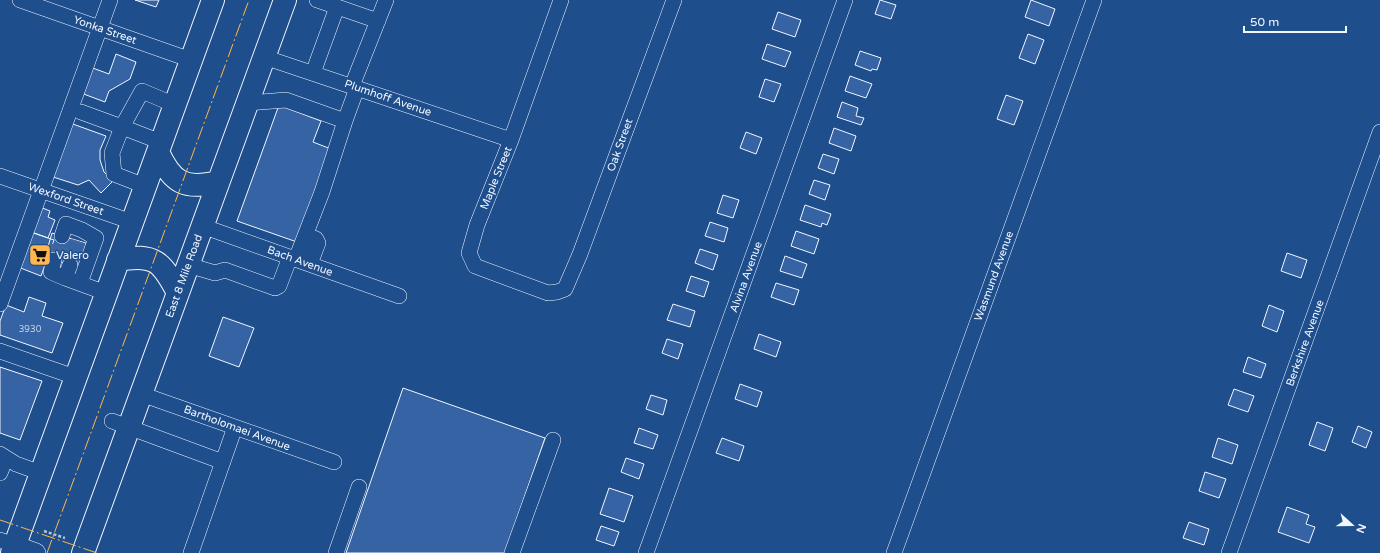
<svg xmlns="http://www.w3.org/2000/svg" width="1380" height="553" font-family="'Varela Round',sans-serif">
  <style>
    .building { fill: #3563a3; stroke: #f2f6ff }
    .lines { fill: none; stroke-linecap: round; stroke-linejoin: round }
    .minor-tunnel { stroke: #3f679d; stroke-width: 15; stroke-dasharray: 15 8; stroke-linecap: butt }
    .minor-casing { stroke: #f2f6ff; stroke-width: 16 }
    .major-casing { stroke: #f2f6ff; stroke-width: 20 }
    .highway-casing { stroke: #f2f6ff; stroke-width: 24 }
    .path { stroke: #b3c4dc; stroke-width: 2.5; stroke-dasharray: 3 2; stroke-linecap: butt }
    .minor { stroke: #1f4e8c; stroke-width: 15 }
    .major { stroke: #1f4e8c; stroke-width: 19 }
    .highway { stroke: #1f4e8c; stroke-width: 22 }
    .power { stroke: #ffb74d; stroke-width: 1; stroke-dasharray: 14 3 2 3; stroke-linecap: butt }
    .labels { text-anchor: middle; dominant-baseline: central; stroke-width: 3; stroke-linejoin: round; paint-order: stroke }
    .number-label { font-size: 9px; fill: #c3d1e8 }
    .street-label { font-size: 11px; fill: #f2f6ff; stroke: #1f4e8c }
    .poi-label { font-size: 11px; fill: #f2f6ff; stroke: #1f4e8c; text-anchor: start }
  </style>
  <rect width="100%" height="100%" fill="#1f4e8c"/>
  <!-- building -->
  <path class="building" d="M135 0H159L156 7Z
    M880 0 896 5 891 19 875 14Z
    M1031 0 1055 9 1049 26 1025 17Z
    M778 12 801 20 795 37 772 29Z
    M1028 34 1044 40 1035 64 1019 58Z
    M767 44 791 52 785 67 762 59Z
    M860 51 881 58 877 70 872 69 871 71 855 65Z
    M116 54 136 62 130 79 109 91 105 102 81 93 90 67 109 74Z
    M850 76 872 84 866 98 845 91Z
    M765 79 781 84 774 102 759 97Z
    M1006 95 1023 101 1014 125 997 119Z
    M842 102 858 108 856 116 864 118 861 125 837 117Z
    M279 105 321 121 313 142 331 149 297 242 237 221Z
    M70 123 106 136 100 150V160L104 172 113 181 101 193 89 180 78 185 50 176Z
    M834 128 856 136 851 151 829 143Z
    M746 132 762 138 756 154 740 148Z
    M823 154 839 159 834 174 818 168Z
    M814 180 830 185 825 200 809 194Z
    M723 195 739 200 733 218 717 213Z
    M805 205 831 214 827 225 822 223 821 227 800 220Z
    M40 207 50 211 48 217 55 220 48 238 31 232Z
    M710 222 728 228 724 242 705 236Z
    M796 231 819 239 814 254 791 246Z
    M31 232 54 240 41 276 18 267Z
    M52 233 89 244 82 269 45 257Z
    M700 249 718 255 713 270 695 263Z
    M1287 253 1307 260 1301 278 1281 271Z
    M785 256 807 264 802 278 780 271Z
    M691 276 709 282 704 297 686 291Z
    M776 283 799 290 794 305 771 297Z
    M29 297 46 303 42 316 63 323 52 353 0 335V321L6 305 24 312Z
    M673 304 695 311 690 327 667 320Z
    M1269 305 1284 311 1277 332 1262 326Z
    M223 317 254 328 239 367 209 356Z
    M759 334 781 342 776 357 754 349Z
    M667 339 683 344 678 359 662 353Z
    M1248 357 1266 364 1261 378 1243 372Z
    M0 367 42 381 20 440 0 433Z
    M740 384 762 392 757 407 735 399Z
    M403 388 545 438 505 553H346Z
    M1234 389 1254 396 1248 412 1228 405Z
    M651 395 667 400 663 415 646 409Z
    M1317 422 1333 428 1325 451 1309 445Z
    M1358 426 1372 432 1366 448 1352 442Z
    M639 428 658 435 653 449 634 443Z
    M722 438 744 446 739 461 716 453Z
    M1218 438 1238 445 1232 464 1212 457Z
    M626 458 644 464 639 479 621 472Z
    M1205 472 1226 479 1219 498 1199 491Z
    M609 488 633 496 624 522 600 514Z
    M1287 507 1309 515 1306 524 1315 527 1309 543 1278 532Z
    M1189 522 1209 529 1204 545 1183 538Z
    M601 526 619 532 614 546 596 540Z"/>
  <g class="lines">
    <!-- minor-tunnel -->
    <path class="minor-tunnel" d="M54 260 62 236
      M70 265 78 241"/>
    <!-- minor casing -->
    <g class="minor-casing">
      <path id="minor" d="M20 0 191 60
        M317 0 378 21
        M561 0 511 140 477 225 469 253 475 266 548 293 557 292 565 289 580 254 674 0
        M264 57 511 140
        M313 73 337 7
        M352 86 386 0
        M247 103 286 100 345 121 322 192 296 259
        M81 112 122 127 142 91 175 105
        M345 121 357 88
        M0 176 132 222
        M145 186 114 174 112 153 122 127 161 142
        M202 226 399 296
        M306 235 316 239 318 243 310 264
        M62 236 66 224 82 230 96 238 80 283
        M54 260 51 272 65 278
        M70 265 65 278 106 293
        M188 265 215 273 225 270 275 288 279 286 290 257
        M0 304 110 0
        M0 351 75 377
        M141 394 334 462
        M112 421 223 462
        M0 454 16 464 41 473
        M0 473 6 458
        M0 540 14 545
        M191 553 235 427
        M336 553 359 487
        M512 553 553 440
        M646 553 845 0
        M894 553 1094 0
        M1229 553 1380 132"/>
    </g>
    <!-- major casing -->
    <g class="major-casing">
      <path id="major" d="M14 545 36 553"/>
    </g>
    <!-- highway casing -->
    <g class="highway-casing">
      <path id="highway" d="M158 152C172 183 185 190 218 182
        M118 260C155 253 162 262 178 293
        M12 553 213 0
        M83 553 285 0"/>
    </g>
    <!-- path -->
    <path class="path" d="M44 531 65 538"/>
    <!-- minor -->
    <use href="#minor" class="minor"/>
    <!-- major -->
    <use href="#major" class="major"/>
    <!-- highway -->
    <use href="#highway" class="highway"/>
    <!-- power -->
    <path class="power" d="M0 520 97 553
      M47 553 249 0"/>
  </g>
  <!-- icons -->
  <defs>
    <g id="supermarket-square" transform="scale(1.15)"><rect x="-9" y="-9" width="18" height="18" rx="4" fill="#ffb74d" stroke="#1f4e8c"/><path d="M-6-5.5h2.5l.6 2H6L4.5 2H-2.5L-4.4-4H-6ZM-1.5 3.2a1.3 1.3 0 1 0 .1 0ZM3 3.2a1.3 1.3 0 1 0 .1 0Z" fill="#111"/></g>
  </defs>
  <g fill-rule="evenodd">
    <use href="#supermarket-square" x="40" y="255"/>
  </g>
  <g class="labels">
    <!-- number labels -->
    <g class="number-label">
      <text x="30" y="329">3930</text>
    </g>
    <!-- street labels -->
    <g class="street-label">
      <text transform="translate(105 30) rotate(19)">Yonka Street</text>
      <text transform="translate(388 98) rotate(19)">Plumhoff Avenue</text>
      <text transform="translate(620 145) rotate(-70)">Oak Street</text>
      <text transform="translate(496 178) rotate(-68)">Maple Street</text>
      <text transform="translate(66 199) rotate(19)">Wexford Street</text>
      <text transform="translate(300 261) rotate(20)">Bach Avenue</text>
      <text transform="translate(184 276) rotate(-70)">East 8 Mile Road</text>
      <text transform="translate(994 276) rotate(-70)">Wasmund Avenue</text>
      <text transform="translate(746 277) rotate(-70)">Alvina Avenue</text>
      <text transform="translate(1305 343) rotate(-70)">Berkshire Avenue</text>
      <text transform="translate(237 428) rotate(20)">Bartholomaei Avenue</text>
    </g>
    <!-- poi labels -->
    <g class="poi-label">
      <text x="56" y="255">Valero</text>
    </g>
  </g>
  <!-- north arrow -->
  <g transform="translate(1352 525) rotate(111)" stroke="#1f4e8c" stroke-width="3" paint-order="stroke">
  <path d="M0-3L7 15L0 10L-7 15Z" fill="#f2f6ff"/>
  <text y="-6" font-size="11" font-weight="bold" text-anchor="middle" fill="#f2f6ff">N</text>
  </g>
  <!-- scale -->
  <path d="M1244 26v6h102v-6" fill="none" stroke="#f2f6ff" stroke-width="2"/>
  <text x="1250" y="26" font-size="12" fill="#f2f6ff" stroke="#1f4e8c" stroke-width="3" paint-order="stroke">50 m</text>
</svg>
